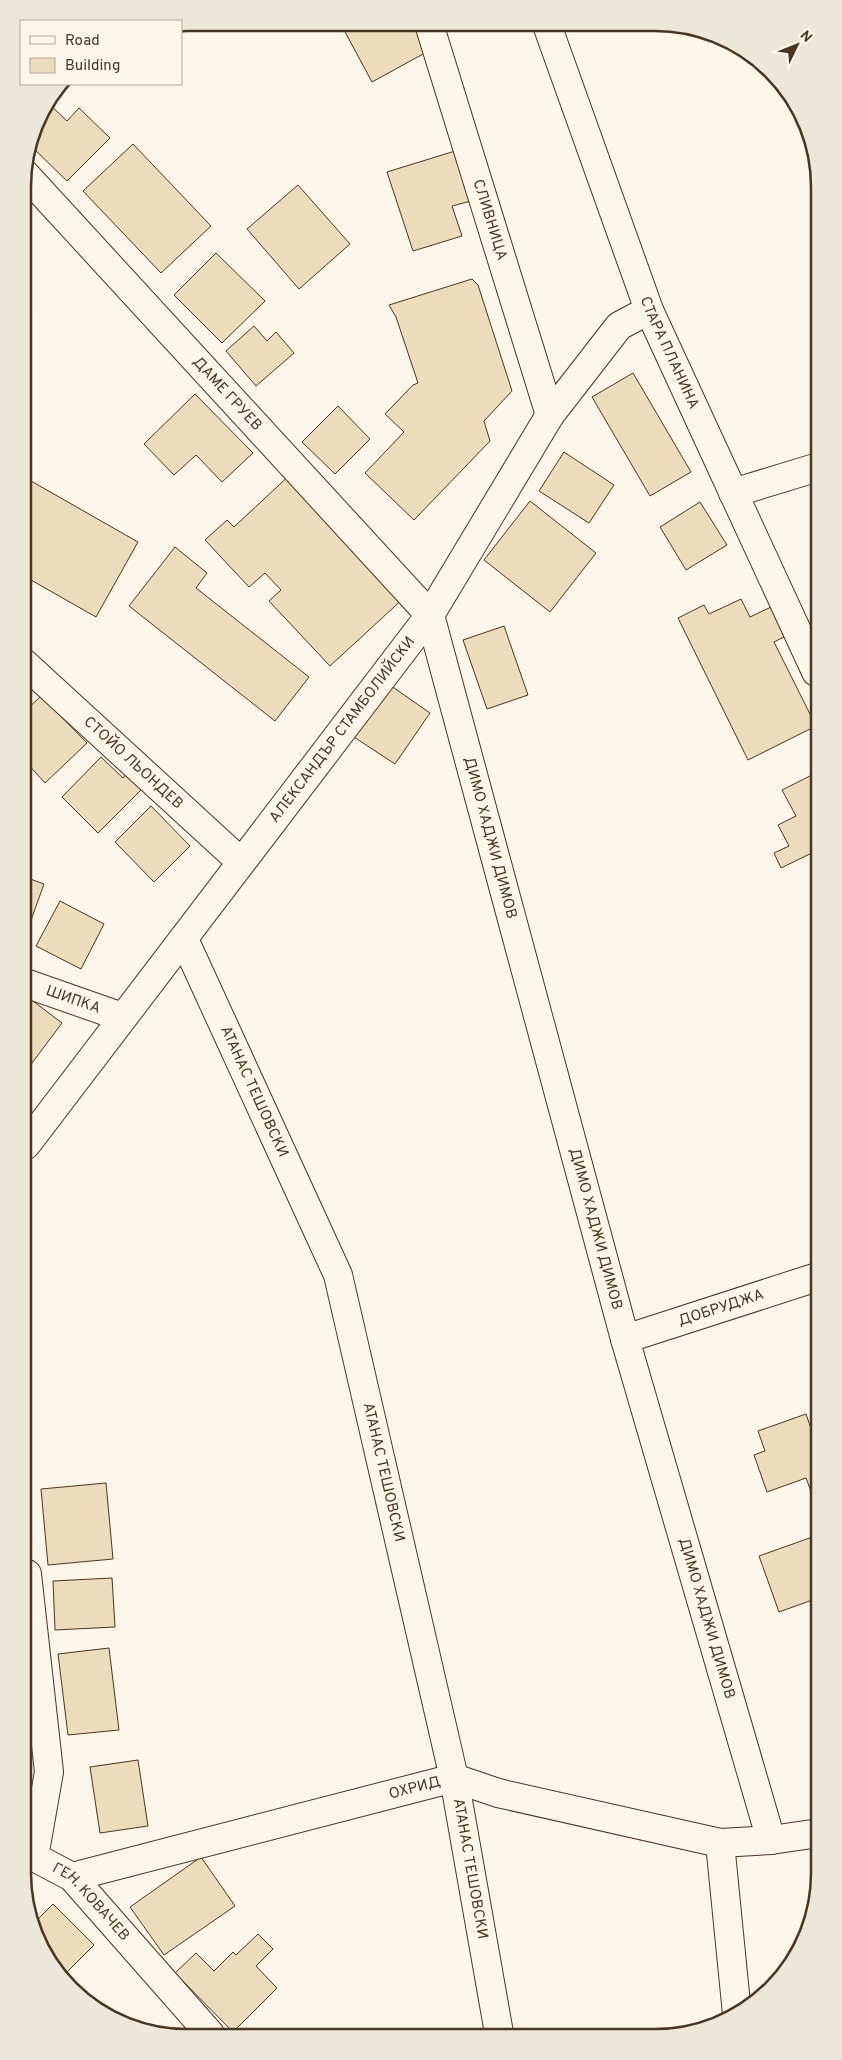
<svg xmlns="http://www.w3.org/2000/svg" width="842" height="2060" font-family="Overpass,sans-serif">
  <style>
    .building { fill: #ecdcbc; stroke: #4a3520 }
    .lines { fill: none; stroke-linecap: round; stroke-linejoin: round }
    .street-casing { stroke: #4a3520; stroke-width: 30 }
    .secondary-casing { stroke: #4a3520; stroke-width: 30 }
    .street { stroke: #fbf6e9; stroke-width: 28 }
    .secondary { stroke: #fbf6e9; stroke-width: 28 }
    .labels { text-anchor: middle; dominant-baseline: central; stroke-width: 4; stroke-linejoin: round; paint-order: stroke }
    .street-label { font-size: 15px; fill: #4a3520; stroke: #fbf6e9 }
    .rim { fill: none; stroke: #4a3520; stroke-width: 2.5 }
  </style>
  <rect width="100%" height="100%" fill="#fbf6e9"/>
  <!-- building -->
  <path class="building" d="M356 24H420L434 48 372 82 344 30Z
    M48 103 67 121 79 108 110 138 67 181 31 146 40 114Z
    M133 144 211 226 161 273 83 191Z
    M455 151 471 201 452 206 462 236 413 251 387 172Z
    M298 185 350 244 299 289 247 229Z
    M216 253 265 301 222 343 174 295Z
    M472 279 478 285 512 391 484 421 490 441 414 520 365 473 404 432 385 414 413 385 418 383 396 317 389 305Z
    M254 326 267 341 276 332 294 353 256 386 226 351Z
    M633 373 691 472 650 496 592 397Z
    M195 394 253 453 222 482 196 455 174 475 144 444Z
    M338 406 370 439 335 474 302 442Z
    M564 452 614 485 589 523 539 491Z
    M293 472 407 595 330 666 269 601 281 590 265 573 249 587 205 540 227 520 234 527Z
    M24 477 138 542 96 617 24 576Z
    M530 501 596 553 550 612 484 560Z
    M700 502 727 545 686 570 660 527Z
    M175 547 207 573 196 588 309 677 275 721 129 606Z
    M741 599 750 617 771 607 786 636 774 642 816 726 748 760 678 618 704 605 709 614Z
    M504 626 528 695 487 709 463 640Z
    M387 683 430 713 395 764 351 735Z
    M41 696 87 743 45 783 25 761 24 712Z
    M101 757 123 778 129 771 145 786 98 833 62 797Z
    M816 773V851L781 868 774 853 789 846 778 825 796 816 782 790Z
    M151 806 190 846 154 882 115 842Z
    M25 877 44 884 25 937Z
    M60 901 104 924 81 969 36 946Z
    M25 995 62 1023 26 1071Z
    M806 1414 815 1440 818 1439V1495L813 1497 806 1478 767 1492 754 1455 765 1451 758 1431Z
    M106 1483 113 1559 48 1565 41 1489Z
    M818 1535V1598L779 1612 759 1556Z
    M112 1578 115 1627 55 1630 53 1581Z
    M109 1648 119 1730 68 1735 58 1654Z
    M138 1760 148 1826 100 1833 90 1767Z
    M201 1857 235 1906 164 1955 130 1907Z
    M53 1904 94 1945 62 1977 45 1955 32 1925Z
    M258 1934 273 1949 256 1966 277 1988 233 2032 175 1973 196 1953 214 1971 233 1952 236 1955Z"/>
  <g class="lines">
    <!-- street casing -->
    <g class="street-casing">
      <g id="street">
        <path id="s1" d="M429 24 550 415"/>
        <path id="s2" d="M24 173 430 615 625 1339 771 1840"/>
        <path d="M733 493 815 468"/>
        <path id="s3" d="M24 663 241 862"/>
        <path id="s4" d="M184 939 338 1275 454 1778 499 2033"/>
        <path id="s5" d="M25 983 122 1017"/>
        <path id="s6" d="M625 1339 817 1277"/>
        <path d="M720 1843 737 2014"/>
        <path id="s7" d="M72 1877 454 1778 498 1793 720 1843 771 1840 819 1833"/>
      </g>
    </g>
    <!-- secondary casing -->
    <g class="secondary-casing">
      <g id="secondary">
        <path id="s8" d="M547 25 649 310 816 672"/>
        <path id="s9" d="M26 1145 430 615 550 415 619 326 649 310"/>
        <path id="s10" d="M27 1574 49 1772 34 1857 72 1877 210 2034"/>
      </g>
    </g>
    <!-- street -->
    <use href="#street" class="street"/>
    <!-- secondary -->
    <use href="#secondary" class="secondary"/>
  </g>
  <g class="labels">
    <!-- street labels -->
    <g class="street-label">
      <text stroke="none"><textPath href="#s1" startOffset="205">СЛИВНИЦА</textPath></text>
      <text stroke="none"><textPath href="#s8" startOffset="350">СТАРА ПЛАНИНА</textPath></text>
      <text stroke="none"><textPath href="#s2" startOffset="300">ДАМЕ ГРУЕВ</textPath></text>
      <text stroke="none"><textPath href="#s9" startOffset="522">АЛЕКСАНДЪР СТАМБОЛИЙСКИ</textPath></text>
      <text stroke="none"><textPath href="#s3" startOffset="148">СТОЙО ЛЬОНДЕВ</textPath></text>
      <text stroke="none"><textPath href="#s2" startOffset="831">ДИМО ХАДЖИ ДИМОВ</textPath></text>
      <text stroke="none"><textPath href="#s5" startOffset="51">ШИПКА</textPath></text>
      <text stroke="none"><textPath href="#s4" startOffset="168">АТАНАС ТЕШОВСКИ</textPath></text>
      <text stroke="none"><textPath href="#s2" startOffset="1236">ДИМО ХАДЖИ ДИМОВ</textPath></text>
      <text stroke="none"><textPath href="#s6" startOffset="101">ДОБРУДЖА</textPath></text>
      <text stroke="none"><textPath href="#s4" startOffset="572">АТАНАС ТЕШОВСКИ</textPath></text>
      <text stroke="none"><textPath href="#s2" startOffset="1641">ДИМО ХАДЖИ ДИМОВ</textPath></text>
      <text stroke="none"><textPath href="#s7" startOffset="354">ОХРИД</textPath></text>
      <text stroke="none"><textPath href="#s4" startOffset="978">АТАНАС ТЕШОВСКИ</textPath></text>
      <text stroke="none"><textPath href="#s10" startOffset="359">ГЕН. КОВАЧЕВ</textPath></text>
    </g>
  </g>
  <!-- crop -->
  <path d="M0 0H842V2060H0ZM187 31H655A156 156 0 0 1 811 187V1873A156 156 0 0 1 655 2029H187A156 156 0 0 1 31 1873V187A156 156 0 0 1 187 31Z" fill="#ede7d9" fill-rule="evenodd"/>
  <path class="rim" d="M187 31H655A156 156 0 0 1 811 187V1873A156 156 0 0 1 655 2029H187A156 156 0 0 1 31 1873V187A156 156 0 0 1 187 31Z"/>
  <!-- legend -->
  <rect x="20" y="20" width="162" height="65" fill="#fbf6e9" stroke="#b4a999"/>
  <rect x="30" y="36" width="25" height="8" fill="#fbf6e9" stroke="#b4a999"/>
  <text x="65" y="45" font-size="15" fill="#4a3520">Road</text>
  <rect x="30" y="58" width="25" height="15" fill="#ecdcbc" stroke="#b4a999"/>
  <text x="65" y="70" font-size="15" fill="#4a3520">Building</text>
  <!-- north arrow -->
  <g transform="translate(797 45) rotate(47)" stroke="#fbf6e9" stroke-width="4" paint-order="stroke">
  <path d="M0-4L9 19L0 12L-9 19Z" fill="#4a3520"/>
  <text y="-8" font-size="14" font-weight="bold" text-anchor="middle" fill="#4a3520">N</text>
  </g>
</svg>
